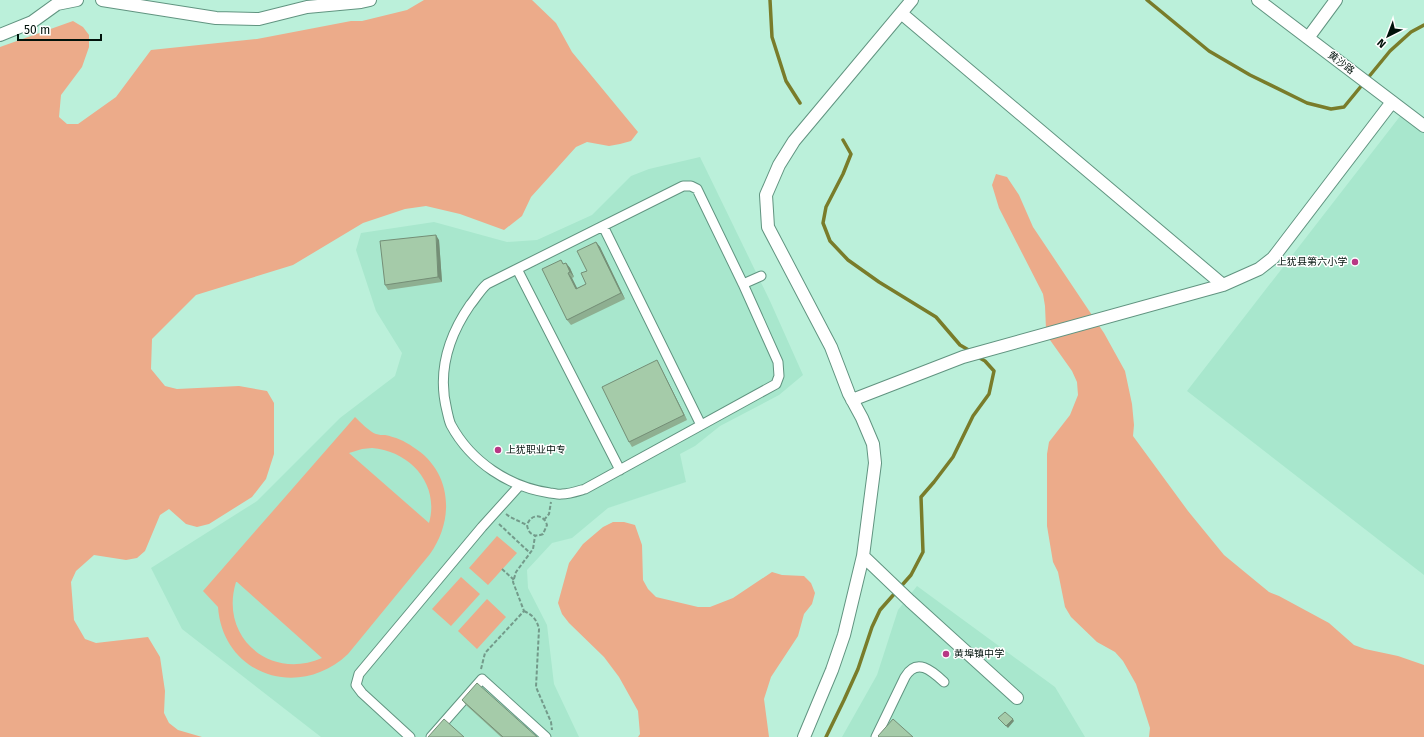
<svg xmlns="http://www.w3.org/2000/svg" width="1424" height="737" font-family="'Fira Sans','Noto Sans SC',sans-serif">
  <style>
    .built { fill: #a8e7cd }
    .green { fill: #ecab8a; fill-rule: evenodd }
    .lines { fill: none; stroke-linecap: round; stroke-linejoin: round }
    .stream { stroke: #797c2a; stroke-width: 3.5 }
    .street-casing { stroke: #619480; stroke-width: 11 }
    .secondary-casing { stroke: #619480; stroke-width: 14 }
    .path { stroke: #739a8a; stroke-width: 2; stroke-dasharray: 4 2; stroke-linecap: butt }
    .street { stroke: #fff; stroke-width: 9 }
    .secondary { stroke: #fff; stroke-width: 12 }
    .wall { fill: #8eaf91 }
    .shaded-wall { fill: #748e76 }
    .building { fill: #a5cba9; stroke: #748e76 }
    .poi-dot { fill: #b83885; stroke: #fff; stroke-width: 1.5 }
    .labels { text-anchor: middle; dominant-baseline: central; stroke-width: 3; stroke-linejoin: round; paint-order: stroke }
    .street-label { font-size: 10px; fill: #01120b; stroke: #fff }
    .poi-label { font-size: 10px; fill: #01120b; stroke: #fff; text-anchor: start }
  </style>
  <rect width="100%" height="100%" fill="#bbf0da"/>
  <!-- built -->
  <path class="built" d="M1401 115 1424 133V575L1187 391Z
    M700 157 770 301 803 375 779 395 720 426 695 446 680 454 686 482 608 508 572 538 552 543 527 570 528 588 547 625 554 684 579 737H321L182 629 151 568 257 501 340 418 395 376 402 353 376 311 356 250 361 233 434 222 507 242 537 240 592 215 631 176 649 169Z
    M917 586 1055 687 1085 737H842L877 675 898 610Z"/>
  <!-- green -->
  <path class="green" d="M424 0H532L556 23 572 52 638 132 631 141 620 144 609 146 587 142 576 147 531 197 522 216 504 230 460 214 426 206 405 209 363 223 293 265 196 295 152 339 151 369 165 386 177 389 239 386 267 391 274 403V454L266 479 252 497 209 524 197 527 186 524 169 509 160 515 145 551 137 558 126 560 94 555 76 571 71 582 74 620 85 639 96 643 148 637 160 657 165 691 164 713 169 723 178 730 202 737H0V47L73 21 83 27 89 35V47L82 67 61 95 59 117 67 124H78L116 97 151 50 257 39 351 21H362L407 10Z
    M996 174 1007 177 1019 195 1033 227 1104 333 1125 371 1132 404 1134 425 1133 436 1188 511 1224 555 1269 592 1279 596 1329 623 1354 645 1365 649 1398 656 1424 665V737H1149L1150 728 1136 684 1123 661 1115 652 1097 642 1071 617 1065 607 1058 572 1053 562 1047 526V454L1049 442 1070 415 1078 395 1077 382 1072 371 1050 340 1046 329 1045 306 1043 294 999 208 992 185Z
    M355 417C360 422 370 432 376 434 379 435 382 435 385 435 395 437 405 441 413 447 452 471 455 519 430 554L348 654C300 700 223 676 218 607L203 591ZM372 448C410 451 440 484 429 523L349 453 362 449ZM236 582H237L322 658C270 681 219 637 236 582Z
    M613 522H624L635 525 642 545 643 580 648 589 656 597 698 607H710L733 598 772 572 782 575 804 576 811 583 815 593 812 604 804 614 798 636 771 677 764 699 769 737H638L640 734 638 711 619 677 604 657 569 623 562 614 558 603 569 563 583 544 603 527Z
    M497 536 517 553 488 585 469 568Z
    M461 577 480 594 451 626 432 609Z
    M487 599 506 617 477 649 458 631Z"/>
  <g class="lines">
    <!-- stream -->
    <path class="stream" d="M770 0 772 37 786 81 800 103
      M1147 0 1209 51 1250 75 1307 103 1331 109 1344 107 1390 51 1411 32 1424 25
      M843 140 851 154 843 174 826 207 823 223 830 241 848 260 879 282 936 317 960 345 972 352
      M826 737 844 700 858 669 872 627 880 610 911 575 923 552 921 497 934 482 953 457 973 416 989 394 994 371 985 361 978 357"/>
    <!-- street casing -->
    <g class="street-casing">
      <path id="street" d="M603 226 701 425
        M517 269 620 470
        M743 284 778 362 779 376 776 384 585 489C578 491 569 494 562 494 558 495 554 493 550 493 509 487 471 462 451 425 449 421 448 415 447 411 437 372 448 337 470 305 476 298 480 290 487 284L683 186H691L697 189 743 284 761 276
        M410 737 362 693 356 685 359 674 482 527 519 486
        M431 737 482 679 546 737
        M876 737 905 677C917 657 932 671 944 682"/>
    </g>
    <!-- secondary casing -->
    <g class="secondary-casing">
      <path id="secondary" d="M102 0 216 18 259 19 307 7 361 2 370 0
        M1258 0 1424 126
        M901 13 1223 285
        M0 35 32 22 57 4 77 0
        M1308 38 1336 0
        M852 400 963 357 1223 285 1259 269 1273 258 1392 102
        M863 556 910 601 1017 698
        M804 737 832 670 844 635 863 556 875 463 873 444 862 418 849 394 831 347 768 227 766 195 779 165 794 141 912 0"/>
    </g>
    <!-- path -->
    <path class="path" d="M506 514 510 517 527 525C528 534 535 538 543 534L547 525C544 514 531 513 527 525
      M544 520 549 514 551 502
      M499 524 530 553
      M502 569 514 580
      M524 611C533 615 537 620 539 629L536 687 551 722 552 730
      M481 669 485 653 524 611 513 582 516 572 533 549 535 536"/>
    <!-- street -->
    <use href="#street" class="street"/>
    <!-- secondary -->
    <use href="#secondary" class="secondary"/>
  </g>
  <!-- wall -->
  <path class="wall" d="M439 240 442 282 388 290 385 285Z
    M596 242 600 247 625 299 571 325 567 320 561 260 563 264 566 263 570 268 574 277 572 278 577 288 586 284 587 271Z
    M657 360 687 420 632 447 629 442Z
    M462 700 537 737H501L466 705Z"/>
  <!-- shaded-wall -->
  <path class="shaded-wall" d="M436 235 439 240 442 282 438 277Z
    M596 242 600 247 625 299 621 293Z
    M566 263 570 268 574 277 570 272Z
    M568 273 572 278 580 294 576 289Z
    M657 360 687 420 684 415Z
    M1013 719 1014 721 1008 728 1006 726Z"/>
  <!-- building -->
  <path class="building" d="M436 235 438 277 385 285 380 241Z
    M596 242 621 293 567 320 542 269 561 260 563 264 566 263 570 272 568 273 576 289 586 284 581 273 587 271 577 251Z
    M657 360 684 415 629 442 602 387Z
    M477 683 537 737H503L462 700Z
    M1005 712 1013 719 1006 726 998 718Z
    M444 719 464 737H428Z
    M893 719 913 737H879L878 736Z"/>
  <!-- markers -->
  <g class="poi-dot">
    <circle cx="1355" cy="262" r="4"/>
    <circle cx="498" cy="450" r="4"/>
    <circle cx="946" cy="654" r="4"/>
  </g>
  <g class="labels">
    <!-- street labels -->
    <g class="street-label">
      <text transform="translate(1341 63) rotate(37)">黄沙路</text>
    </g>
    <!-- poi labels -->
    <g class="poi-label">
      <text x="1347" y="262" text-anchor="end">上犹县第六小学</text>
      <text x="506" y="450">上犹职业中专</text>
      <text x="954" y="654">黄埠镇中学</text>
    </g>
  </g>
  <!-- north arrow -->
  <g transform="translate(1388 36) rotate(222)" stroke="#ffffff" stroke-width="3" paint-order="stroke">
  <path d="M0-3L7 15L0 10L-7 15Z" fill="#01120b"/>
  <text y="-6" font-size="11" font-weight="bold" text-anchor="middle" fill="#01120b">N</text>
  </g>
  <!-- scale -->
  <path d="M18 34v6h83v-6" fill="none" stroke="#01120b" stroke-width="2"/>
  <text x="24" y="34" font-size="12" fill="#01120b" stroke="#ffffff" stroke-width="3" paint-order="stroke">50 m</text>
</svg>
